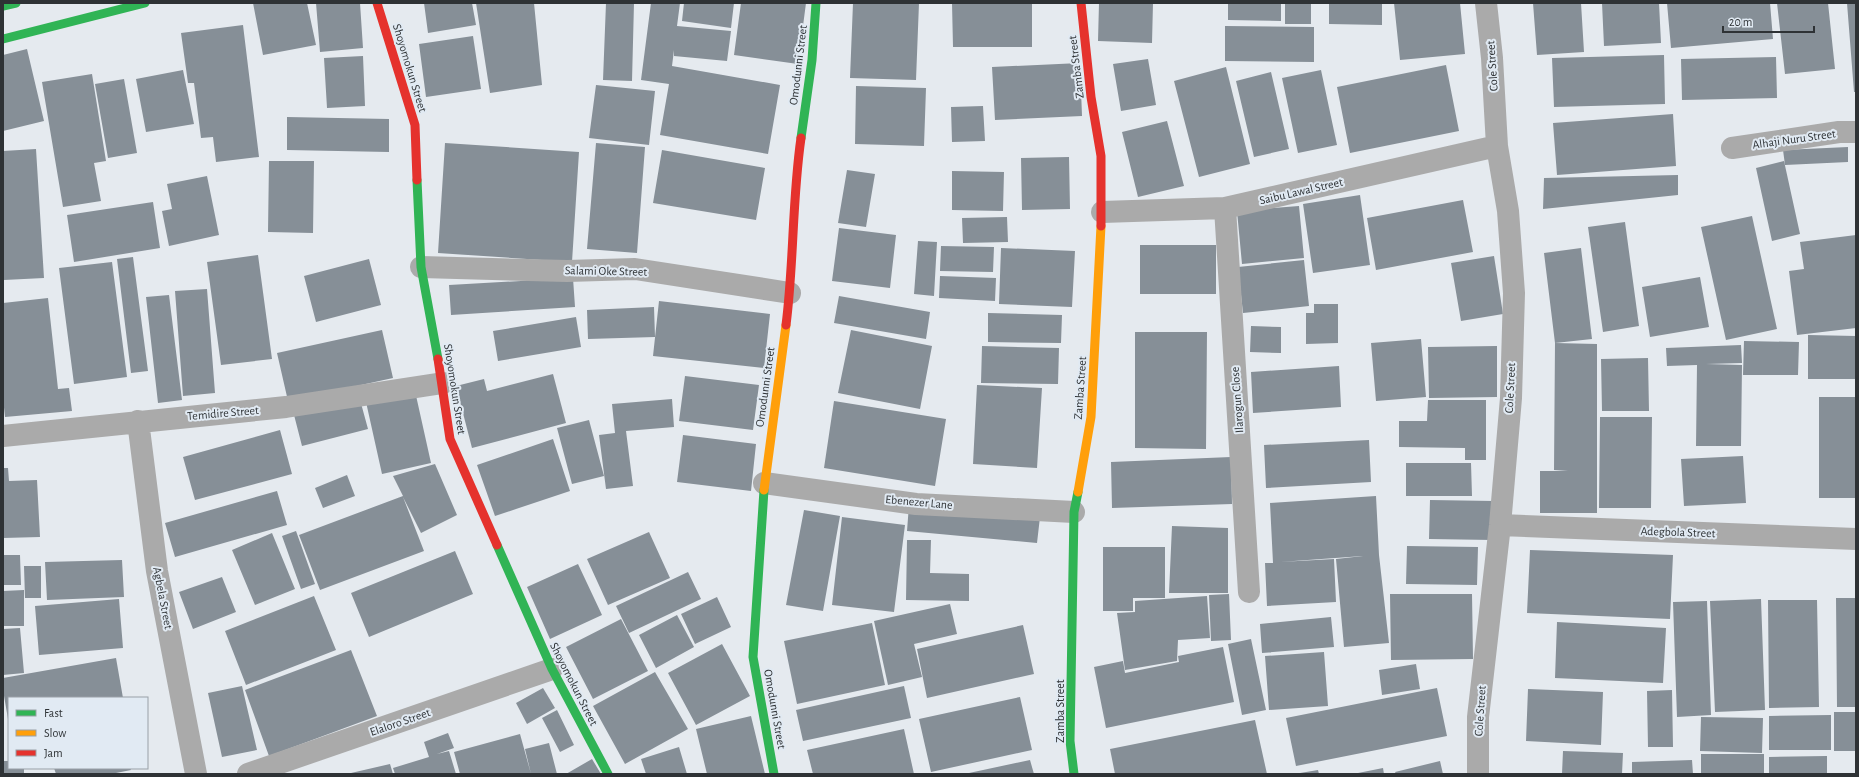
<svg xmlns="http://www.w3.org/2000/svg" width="1859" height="777" font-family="'Alegreya Sans',sans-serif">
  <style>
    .building { fill: #868f97 }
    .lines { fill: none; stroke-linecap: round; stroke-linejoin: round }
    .street { stroke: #aaa; stroke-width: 22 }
    .fast { stroke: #30b455; stroke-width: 9 }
    .slow { stroke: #ff9f0a; stroke-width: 9 }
    .jam { stroke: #e5322d; stroke-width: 9 }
    .labels { text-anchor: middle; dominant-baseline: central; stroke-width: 4; stroke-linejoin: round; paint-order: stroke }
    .street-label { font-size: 12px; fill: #2e3235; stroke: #e1eaf3 }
  </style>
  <rect width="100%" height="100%" fill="#e5eaef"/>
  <!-- building -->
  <path class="building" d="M253 3H307L316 45 263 55Z
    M316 3H360L363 48 320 52Z
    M424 3H472L476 25 428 33Z
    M476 3H534L542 85 490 93Z
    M606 3H634L632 81 603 80Z
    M651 3H680L677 26 731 31 727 61 674 56V50L672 66 780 85 768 154 660 135 669 84 641 80Z
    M684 3H734L731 28 682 21Z
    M741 3H806L798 64 734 55Z
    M853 3H919L916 80 850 78Z
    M952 3H1032V47H953Z
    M1099 3H1153L1152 43 1098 41Z
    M1228 3H1281V21L1228 20Z
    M1285 3H1311V24H1285Z
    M1329 3H1382V25L1329 24Z
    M1394 3H1460L1465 54 1400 60Z
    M1533 3H1581L1584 52 1537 55Z
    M1602 3H1659L1661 43 1604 46Z
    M1667 3H1770L1773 39 1671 48Z
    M1777 3H1828L1835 69 1785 74Z
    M1847 3H1856V92H1854Z
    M243 25 259 157 216 162 213 137 201 138 194 83H188L181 33Z
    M1225 26 1314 27V62L1225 61Z
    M473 36 481 89 426 97 419 44Z
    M27 49 44 121 3 131V55Z
    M1664 55 1665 104 1554 107 1552 58Z
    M363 56 365 106 327 108 324 58Z
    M1776 57 1777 98 1682 100 1681 59Z
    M1148 59 1156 105 1121 111 1113 64Z
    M1080 63 1082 116 995 120 992 67Z
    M1446 65 1459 131 1350 153 1337 87Z
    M1226 67 1250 164 1199 177 1174 81Z
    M183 70 194 124 146 132 136 79Z
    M1321 70 1337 145 1298 153 1282 78Z
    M1271 72 1289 149 1254 157 1236 81Z
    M92 74 106 161 94 163 101 201 63 207 42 82Z
    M124 79 137 153 108 158 95 84Z
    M596 85 655 91 649 145 589 138Z
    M856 86 926 88 924 146 855 144Z
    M983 106 985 141 952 142 951 107Z
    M1673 114 1676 166 1557 175 1553 123Z
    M287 117 389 119V152L287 150Z
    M1167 121 1184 186 1138 197 1122 132Z
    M445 143 579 152 572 262 438 253Z
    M596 143 645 147 637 253 587 249Z
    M1848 147V162L1785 165 1783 150Z
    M36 149 44 278 4 280 3 269V151Z
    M662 150 765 168 756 220 653 203Z
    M1069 157 1070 209 1022 210 1021 158Z
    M269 161H314L313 233 268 232Z
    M1784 161 1800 234 1772 241 1756 168Z
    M847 170 875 174 866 227 838 223Z
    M952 171 1004 172 1003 211 952 210Z
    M1678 175V195L1543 209 1544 178Z
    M207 176 219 235 169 246 162 211 172 209 167 184Z
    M1360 195 1370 265 1313 273 1303 204Z
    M1463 200 1473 252 1376 270 1367 218Z
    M153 202 160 248 74 262 67 215Z
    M1299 206 1304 258 1242 264 1237 211Z
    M1752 216 1777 329 1726 340 1701 227Z
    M1007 217 1008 242 963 243 962 218Z
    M1625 222 1639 326 1603 332 1588 227Z
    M839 228 896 235 890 288 832 281Z
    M1856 235V328L1797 335 1789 271 1804 269 1800 242Z
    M918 241 937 242 934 296 914 294Z
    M1140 245H1216V294H1140Z
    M941 246 994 247 993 272 940 271Z
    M1001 248 1075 251 1072 307 999 304Z
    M1581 248 1592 339 1555 343 1544 253Z
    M258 255 272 359 221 365 207 262Z
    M1494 256 1503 314 1461 321 1451 263Z
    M133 257 148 371 131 373 117 259Z
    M369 259 381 305 316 322 304 276Z
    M1304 260 1309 306 1243 313 1238 267Z
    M112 262 127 377 74 384 59 268Z
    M940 276 996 278 995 301 939 298Z
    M1700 277 1709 327 1650 337 1642 287Z
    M573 278 575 307 451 315 449 285Z
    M207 289 215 393 183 396 175 291Z
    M169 295 182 400 158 403 146 297Z
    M839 296 930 312 926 339 834 323Z
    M48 298 58 389 69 388 72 411 5 417 3 398V303Z
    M659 301 770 314 764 368 653 356Z
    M1314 304H1338V343L1306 344V313H1314Z
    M654 307 655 337 588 339 587 310Z
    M988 313 1062 315 1061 343 988 342Z
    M576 317 581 347 498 361 493 331Z
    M1251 326 1281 327V353L1250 352Z
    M382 330 393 378 288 401 277 353Z
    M851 330 932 346 920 409 838 393Z
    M1135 332H1207L1206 449 1135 448Z
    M1808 335 1856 336V379H1808Z
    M1421 339 1426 397 1376 401 1371 343Z
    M1744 341 1799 342 1798 375H1743Z
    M1555 343 1597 344V513H1540V471H1568L1554 470Z
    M1741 345 1742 363 1706 364 1742 365 1741 446H1696L1697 365 1667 366 1666 348Z
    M982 346 1059 348 1058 384 981 383Z
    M1497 346V397L1429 398 1428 347Z
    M1648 358 1649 411H1602L1601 359Z
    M1339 366 1341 407 1253 413 1251 372Z
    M553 374 566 423 472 448 456 386 484 379 487 391Z
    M685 376 759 385 753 430 679 421Z
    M977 385 1042 388 1037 468 973 464Z
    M415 391 431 463 382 474 366 402Z
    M359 396 368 429 302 446 293 411Z
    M1819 397H1856V498H1819Z
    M672 399 674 427 626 431 633 486 606 489 599 435 615 433 612 404Z
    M1428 400H1486V460H1465V448L1399 447V421H1427Z
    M834 401 946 419 935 486 824 468Z
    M1600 417H1652L1651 508H1599Z
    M589 420 604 476 572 484 557 428Z
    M280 430 292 474 195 500 183 457Z
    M683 435 756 444 751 491 677 482Z
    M553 439 570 491 495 516 477 465Z
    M1369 440 1371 482 1266 488 1264 445Z
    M1743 456 1746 503 1684 506 1681 459Z
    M1231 457 1232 504 1112 508 1111 462Z
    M1406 463H1471L1472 496H1406Z
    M435 464 457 515 421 533 403 497 424 551 320 590 299 535 403 496 393 476Z
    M3 468H8L9 481 37 480 40 537 3 538Z
    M347 475 355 496 323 508 315 488Z
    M277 491 287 525 175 557 165 523Z
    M1376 496 1379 555 1389 643 1344 647 1336 559 1363 556 1280 562 1334 559 1336 602 1267 606 1265 563H1273L1270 503Z
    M1430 500 1494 501 1493 540 1429 539Z
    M909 505 1040 517 1037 543 907 531Z
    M804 510 840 516 823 611 786 605Z
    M842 517 905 525 894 612 832 605Z
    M1172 526 1228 528V593H1169Z
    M296 531 315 584 301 589 282 536Z
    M649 532 670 578 608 605 587 559Z
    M272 533 295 589 255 605 232 550Z
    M907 540H931L930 573 969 574V601L906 600Z
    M1407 546 1478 547 1477 585 1406 584Z
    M1103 547H1165V598H1133V611H1103Z
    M1530 550 1673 555 1670 619 1527 613Z
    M455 551 473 594 369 637 351 593Z
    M3 555H20L21 585H3Z
    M122 560 124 597 47 600 45 562Z
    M578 564 602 615 550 639 527 587Z
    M24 566H41V598H25Z
    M688 572 701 599 629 633 616 606Z
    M222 577 236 612 193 629 179 592Z
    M24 590V626H3V591Z
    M1229 594 1231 640 1211 641 1209 595Z
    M1390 594H1472L1473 659 1391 660Z
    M314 596 336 650 246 685 225 631Z
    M1207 596 1210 638 1178 640 1177 661 1125 670 1117 613 1135 612V601Z
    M717 597 731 627 695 644 681 614Z
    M1836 598H1856V707H1837Z
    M119 599 123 648 39 655 35 606Z
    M1761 599 1765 710 1715 712 1710 601Z
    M1768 600H1817L1819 707 1769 708Z
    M1707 601 1711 715 1677 717 1673 602Z
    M950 604 957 634 914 644 922 677 888 685 874 621Z
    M677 615 694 647 656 668 639 635Z
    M1331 617 1334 647 1262 653 1260 624Z
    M621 619 648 671 593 699 566 647Z
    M1557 622 1666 628 1663 683 1555 678Z
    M872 623 885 685 797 704 784 641Z
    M1023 625 1034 674 927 698 917 649Z
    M20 628 24 673 3 675V629Z
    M1251 639 1266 710 1242 715 1228 644Z
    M722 644 750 696 696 725 668 673Z
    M1223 647 1234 702 1106 728 1094 667 1123 661 1125 673 1179 662 1178 656Z
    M351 650 377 716 269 756 245 690Z
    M1324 652 1328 706 1269 710 1265 656Z
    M116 658 123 698H9L8 719 3 690V678Z
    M1416 664 1420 689 1382 695 1379 670Z
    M655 672 688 729 625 764 593 706Z
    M242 686 257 750 222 757 208 693Z
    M904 686 911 718 803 741 796 710Z
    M543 688 555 708 527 724 516 703Z
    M1437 688 1447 736 1296 766 1286 718Z
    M1528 689 1603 692 1601 745 1526 741Z
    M1672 690 1673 747H1648L1647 691Z
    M1020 697 1032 750 931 772 919 719Z
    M557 710 574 745 560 752 542 718Z
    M1834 712H1856V751H1834Z
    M1831 715V750H1769V716Z
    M751 716 765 774H707L696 729Z
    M1701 717 1763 718 1762 753 1700 751Z
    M1255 720 1267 774H1115L1110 749Z
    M904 729 914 774H813L807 750Z
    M448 733 454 748 437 754 449 751 456 774H395L393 768 429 757 424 742Z
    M520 734 531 774H460L454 752Z
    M549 743 557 774H531L525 749Z
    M679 747 687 774H646L641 759Z
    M1563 751 1623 753 1622 774H1562Z
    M1701 754H1764V774H1701Z
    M1827 756V774H1769V757Z
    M592 759 601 774H566Z
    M1030 760 1034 774H969V773Z
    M1692 760 1693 774H1632V762Z
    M3 761H9V768H24V774H3Z
    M1440 761 1443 774H1396L1395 772Z
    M390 764 393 774H351V773Z
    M54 768H130L131 770 111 774H56Z
    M1383 768 1384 774H1358V773Z
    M1318 770 1319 774H1300V773Z"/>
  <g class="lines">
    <!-- street -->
    <path class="street" d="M1732 148 1839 132H1856
      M1225 208 1249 592
      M1102 212 1225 208 1497 146
      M421 267 567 271 635 269 790 293
      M138 421 157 571 196 774
      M3 436 286 407 443 383
      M764 483 916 504 1074 512
      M1500 525 1856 539
      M248 774 552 669
      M1478 774V717L1500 525 1511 398 1514 293 1508 211 1497 146 1492 58 1486 3"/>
    <!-- fast -->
    <path class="fast" d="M3 6 16 3
      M3 39 145 3
      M801 138 812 60 816 3
      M417 180 421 267 438 359
      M764 490 753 657 774 774
      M497 545 552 669 608 774
      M1074 774 1070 741 1074 512 1078 492"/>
    <!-- slow -->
    <path class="slow" d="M764 490 786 325
      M1078 492 1091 417 1101 226"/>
    <!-- jam -->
    <path class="jam" d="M377 3 415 125 417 180
      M1081 3 1091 97 1101 156V226
      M786 325C794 263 792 200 801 138
      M438 359 450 439 497 545"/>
  </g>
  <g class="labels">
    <!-- street labels -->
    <g class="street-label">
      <text transform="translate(798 65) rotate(-83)">Omodunni Street</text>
      <text transform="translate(1492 66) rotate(-94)">Cole Street</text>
      <text transform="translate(1076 67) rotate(-97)">Zamba Street</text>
      <text transform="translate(410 68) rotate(73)">Shoyomokun Street</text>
      <text transform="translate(1794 139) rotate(-8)">Alhaji Nuru Street</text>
      <text transform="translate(1301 191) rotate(-13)">Saibu Lawal Street</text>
      <text transform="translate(606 271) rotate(1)">Salami Oke Street</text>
      <text transform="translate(765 387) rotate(-82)">Omodunni Street</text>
      <text transform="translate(1080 388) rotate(-86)">Zamba Street</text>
      <text transform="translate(1510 388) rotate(-87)">Cole Street</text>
      <text transform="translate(455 389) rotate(81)">Shoyomokun Street</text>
      <text transform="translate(1237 400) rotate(-94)">Ilarogun Close</text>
      <text transform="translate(223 413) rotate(-5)">Temidire Street</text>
      <text transform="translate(919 502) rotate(5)">Ebenezer Lane</text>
      <text transform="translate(1678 532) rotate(2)">Adegbola Street</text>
      <text transform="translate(163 598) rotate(79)">Agbela Street</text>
      <text transform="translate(574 684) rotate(63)">Shoyomokun Street</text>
      <text transform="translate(775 709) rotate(80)">Omodunni Street</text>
      <text transform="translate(1060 711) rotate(-90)">Zamba Street</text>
      <text transform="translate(1480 711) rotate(-86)">Cole Street</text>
      <text transform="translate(400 722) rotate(-19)">Elaloro Street</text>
    </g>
  </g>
  <!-- border -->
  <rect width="1859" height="777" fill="none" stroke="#2e3235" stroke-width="8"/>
  <!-- legend -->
  <rect x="8" y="697" width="140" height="72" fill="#e1eaf3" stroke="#99a0a7"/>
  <rect x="16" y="710" width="20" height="6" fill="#30b455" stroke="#99a0a7"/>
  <text x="44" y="717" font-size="12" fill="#2e3235">Fast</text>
  <rect x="16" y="730" width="20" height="6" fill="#ff9f0a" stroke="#99a0a7"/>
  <text x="44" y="737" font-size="12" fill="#2e3235">Slow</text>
  <rect x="16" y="750" width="20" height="6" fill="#e5322d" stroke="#99a0a7"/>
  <text x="44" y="757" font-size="12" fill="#2e3235">Jam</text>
  <!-- scale -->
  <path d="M1723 26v6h91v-6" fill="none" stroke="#2e3235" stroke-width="2"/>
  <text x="1729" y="26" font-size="12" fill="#2e3235" stroke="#e1eaf3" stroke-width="3" paint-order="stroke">20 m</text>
</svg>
